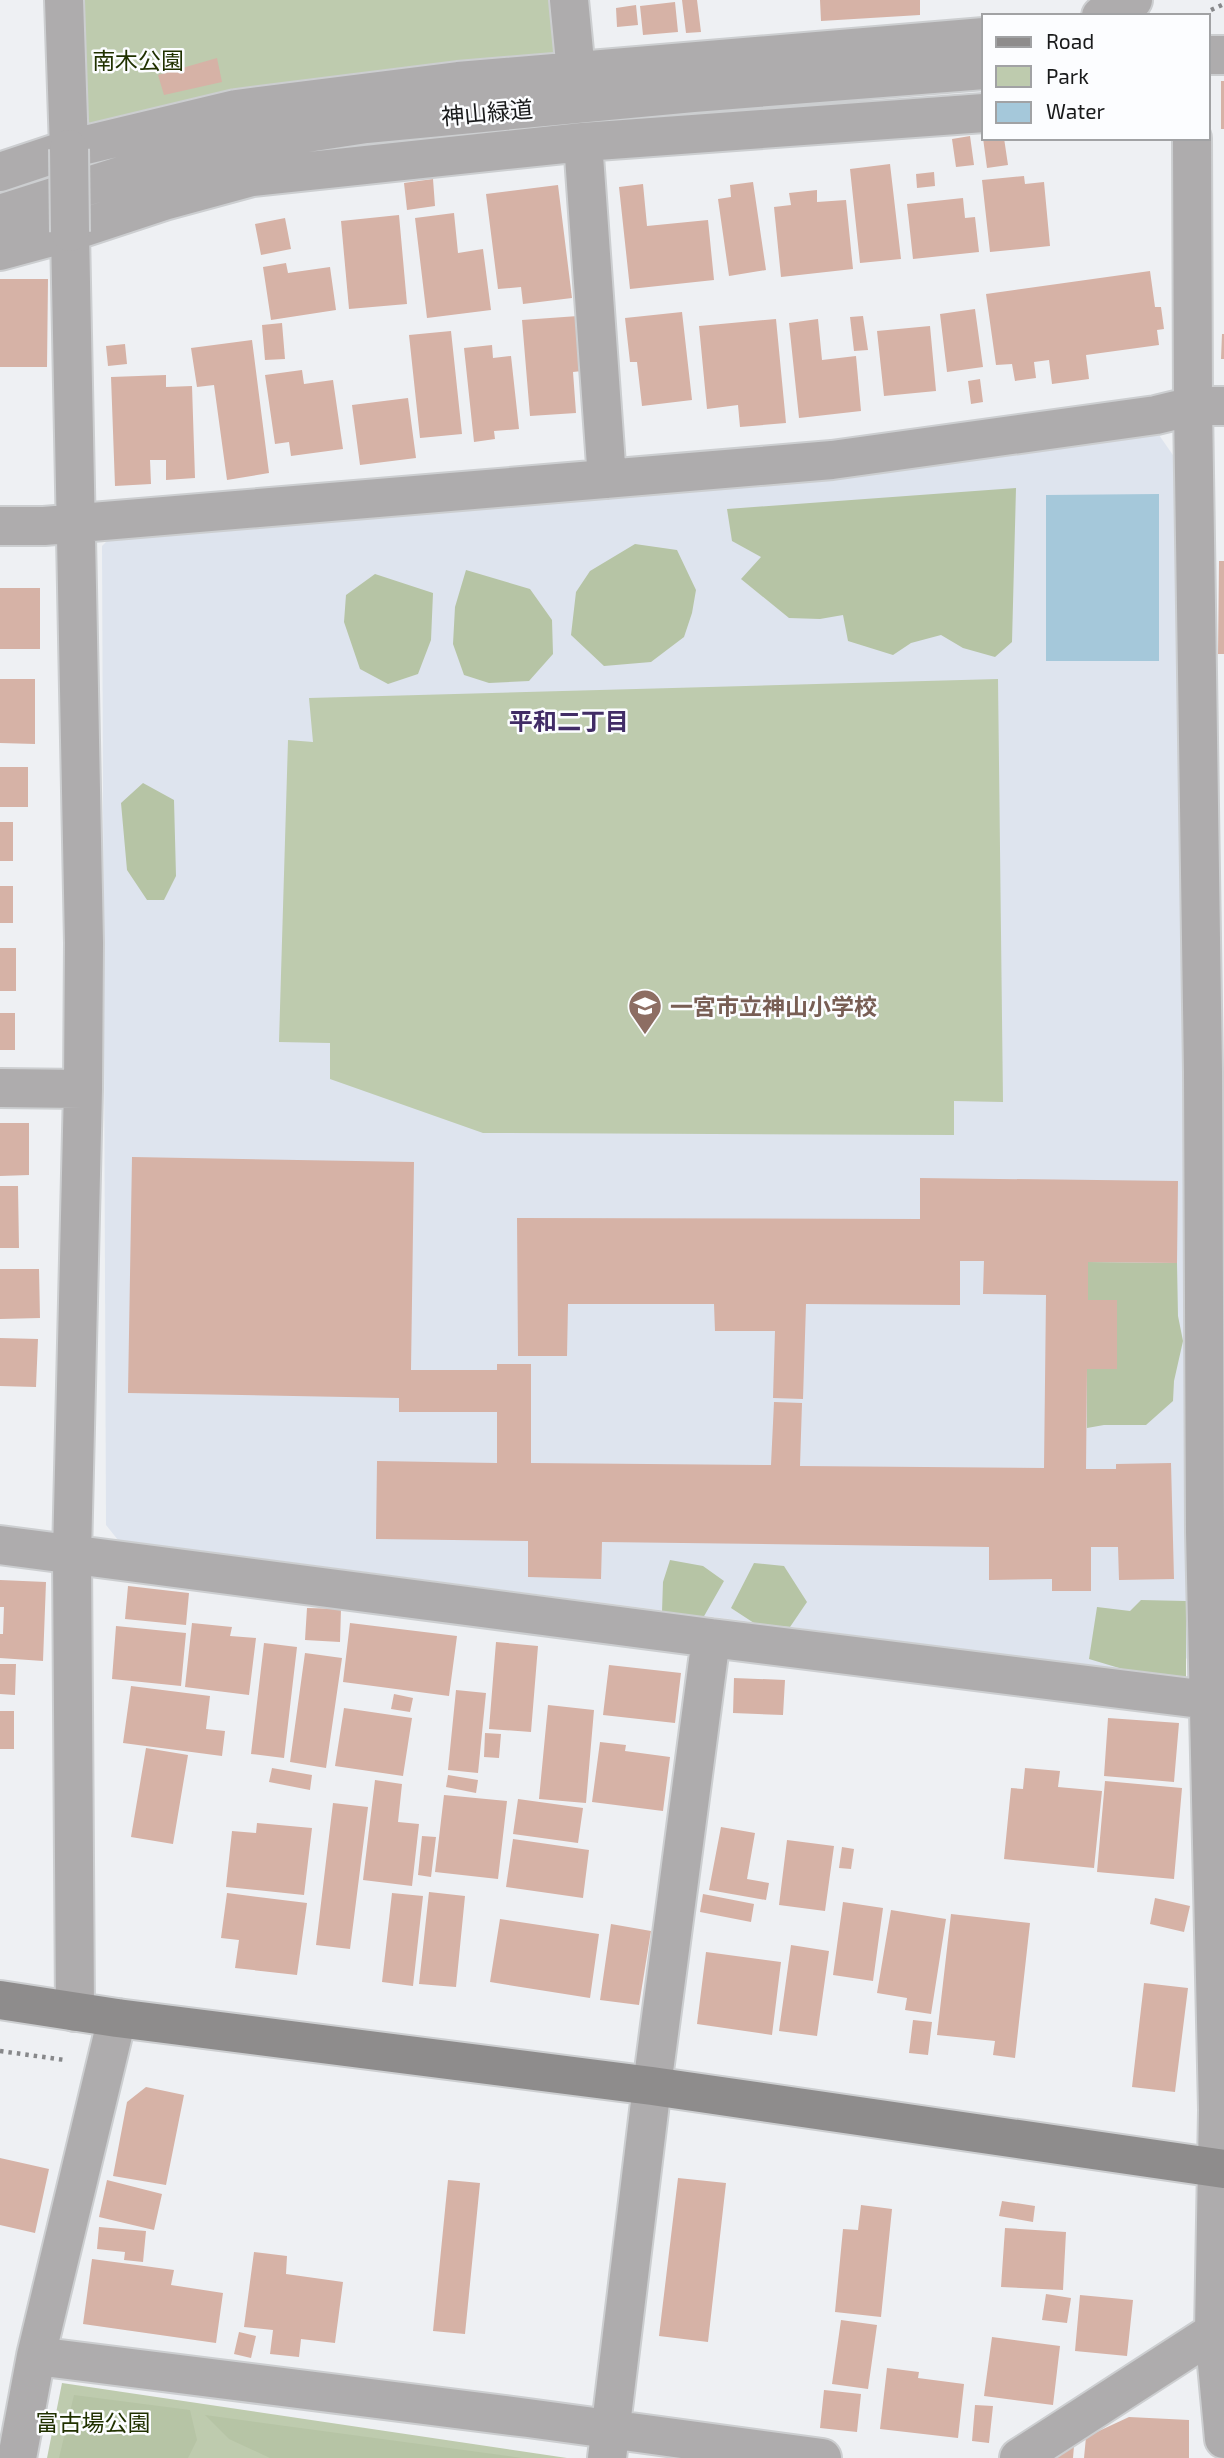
<svg xmlns="http://www.w3.org/2000/svg" width="1224" height="2458" font-family="'Exo 2','Noto Sans JP',sans-serif">
  <style>
    .built { fill: #dee4ee }
    .green { fill: #becbae }
    .forest { fill: #b6c4a5 }
    .water { fill: #a5c8da }
    .building { fill: #d6b2a6 }
    .lines { fill: none; stroke-linecap: round; stroke-linejoin: round }
    .street-casing { stroke: #ccced0; stroke-width: 42 }
    .secondary-casing { stroke: #ccced0; stroke-width: 42 }
    .path { stroke: #87888a; stroke-width: 4.5; stroke-dasharray: 3.5 5; stroke-linecap: butt }
    .street { stroke: #aeacad; stroke-width: 38 }
    .secondary { stroke: #8e8c8c; stroke-width: 38 }
    .street-bridge-casing { stroke: #ccced0; stroke-width: 42; stroke-linecap: butt }
    .street-bridge { stroke: #aeacad; stroke-width: 38 }
    .labels { text-anchor: middle; dominant-baseline: central; stroke-width: 5; stroke-linejoin: round; paint-order: stroke }
    .park-label { font-size: 23px; fill: #203100; stroke: #fcfdff }
    .street-label { font-size: 23px; fill: #191a1b; stroke: #fcfdff }
    .education-label { font-size: 23px; font-weight: bold; fill: #785e54; stroke: #fcfdff; text-anchor: start }
    .neighbourhood-label { font-size: 24px; font-weight: bold; fill: #412c66; stroke: #fcfdff }
  </style>
  <rect width="100%" height="100%" fill="#eef0f3"/>
  <!-- built -->
  <path class="built" d="M1159 435 1184 471 1187 1658 1170 1676 118 1540 106 1525 102 546 116 532Z"/>
  <!-- green -->
  <path class="green" d="M71 0H562L568 65 79 138Z
    M998 679 1003 1102 954 1101V1135L483 1133 330 1079V1043L279 1042 288 740 313 742 309 698Z
    M62 2383 567 2458H47Z"/>
  <!-- forest -->
  <path class="forest" d="M1016 488 1012 642 995 657 963 648 941 635 911 643 893 655 848 641 843 615 820 619 789 618 741 579 761 557 732 541 727 509Z
    M635 544 677 550 696 590 692 613 684 637 651 662 604 666 571 635 576 592 590 571Z
    M466 570 530 589 552 620 553 654 529 681 489 683 464 675 453 644 455 607Z
    M375 574 433 593 431 640 418 674 388 684 360 669 344 622 346 595Z
    M143 783 174 800 176 876 164 900H147L127 870 121 803Z
    M1088 1262 1177 1263 1178 1316 1183 1341 1174 1381 1173 1401 1146 1425H1104L1087 1428V1369H1117L1088 1300Z
    M670 1560 703 1566 724 1581 703 1618 662 1612 663 1582Z
    M754 1563 784 1566 807 1602 790 1627 757 1625 731 1608Z
    M1141 1600 1186 1601V1688L1089 1659 1097 1607 1130 1611Z
    M74 2395 190 2410 197 2440 188 2458H59Z
    M205 2415 522 2458H270L229 2439Z"/>
  <!-- water -->
  <path class="water" d="M1159 494V661H1046V495Z"/>
  <!-- building -->
  <path class="building" d="M682 0H697L701 32 686 33Z
    M820 0H920V15L821 21Z
    M675 2 678 32 643 35 640 6Z
    M636 5 638 25 617 27 616 8Z
    M217 58 222 82 164 95 158 75Z
    M1221 81H1224V129H1221Z
    M970 136 974 165 956 167 952 139Z
    M983 138H1004L1008 165 987 168Z
    M890 164 901 259 860 263 850 169Z
    M934 172 935 186 917 188 916 174Z
    M1024 176 1025 184 1044 182 1050 246 990 252 982 180Z
    M433 179 435 206 407 210 404 183Z
    M753 182 766 270 729 276 718 199 731 197 730 185Z
    M643 184 647 226 708 220 714 280 630 289 619 187Z
    M558 185 572 298 523 304 521 287 498 289 486 194Z
    M817 190V202L846 200 853 269 781 277 774 207 791 205 789 193Z
    M963 198 965 218 975 217 979 252 913 259 907 204Z
    M454 213 458 253 483 249 491 310 427 318 415 218Z
    M399 215 407 304 349 309 341 221Z
    M285 218 291 249 261 255 255 224Z
    M286 263 288 273 330 267 336 310 271 320 263 267Z
    M1150 271 1155 307H1161L1164 329 1157 330 1159 345 1086 355 1089 379 1052 384 1049 360 1034 362 1036 378 1015 381 1012 364 996 365 986 294Z
    M0 279H48L47 367H0Z
    M975 309 983 367 947 372 940 314Z
    M682 312 692 400 642 406 637 362H630L625 318Z
    M578 316 582 371 573 372 576 413 530 416 522 320Z
    M863 316 868 350 854 351 850 317Z
    M776 319 786 423 740 427 738 405 707 409 699 326Z
    M818 319 822 360 856 356 861 411 799 418 789 323Z
    M282 323 285 359 265 360 262 325Z
    M930 326 936 391 884 396 877 331Z
    M451 331 462 434 420 438 409 335Z
    M1222 334H1224V359H1221Z
    M252 340 269 473 227 480 214 385 197 387 191 348Z
    M125 344 127 364 108 366 106 346Z
    M492 345 493 358 511 356 519 429 494 431 495 439 474 442 464 348Z
    M302 370 304 384 333 380 343 449 291 456 289 442 275 444 265 375Z
    M166 375V387L192 386 195 478 166 480V460H150L151 484 115 486 111 377Z
    M980 379 983 402 971 404 968 381Z
    M408 398 416 458 360 465 352 405Z
    M1219 561H1224V654H1218Z
    M0 588H40V649H0Z
    M0 679H35V744L0 743Z
    M0 767H28V807H0Z
    M0 822H13V861H0Z
    M0 886H13V923H0Z
    M0 948H16V991H0Z
    M0 1013H15V1050H0Z
    M0 1123H29V1175L0 1176Z
    M132 1157 414 1162 411 1370H497V1364H531V1463L771 1465 774 1402 802 1403 800 1466 1044 1468 1046 1295 983 1294 984 1261H960V1305L806 1304 803 1399 773 1398 775 1331H715L714 1304H568L567 1356H518L517 1218 920 1219V1178L1178 1181 1177 1263 1088 1262V1300H1117V1369H1087L1086 1469H1116V1464L1171 1463 1174 1579 1119 1580 1118 1547H1091V1591H1052V1579L989 1580V1547L602 1542 601 1579 528 1577V1541L376 1539 377 1461 497 1463V1412H399V1398L128 1393Z
    M0 1186H18L19 1248H0Z
    M0 1269H39L40 1318 0 1319Z
    M0 1338 38 1339 36 1387 0 1386Z
    M0 1580 46 1582 43 1661 0 1658V1634H3L4 1607H0Z
    M128 1586 189 1593 186 1625 125 1619Z
    M307 1608 341 1609 340 1642 305 1640Z
    M192 1623 232 1627 230 1636 256 1638 249 1695 185 1687Z
    M350 1623 457 1636 449 1696 343 1682Z
    M116 1626 186 1633 181 1686 112 1679Z
    M496 1642 538 1646 531 1732 489 1729Z
    M264 1643 297 1647 284 1758 251 1754Z
    M305 1653 342 1658 326 1768 290 1762Z
    M0 1664H16L15 1695 0 1694Z
    M609 1665 681 1673 675 1723 603 1715Z
    M734 1678 785 1680 783 1715 733 1713Z
    M131 1686 210 1696 206 1729 225 1731 222 1756 123 1743Z
    M456 1690 486 1693 478 1773 448 1770Z
    M394 1694 413 1698 410 1712 391 1709Z
    M548 1705 594 1710 586 1803 539 1799Z
    M344 1708 412 1718 403 1776 335 1766Z
    M0 1711H14V1749H0Z
    M1108 1718 1179 1723 1174 1782 1104 1776Z
    M485 1733 501 1734 499 1758 484 1757Z
    M600 1742 626 1745 625 1751 670 1757 663 1811 592 1802Z
    M146 1748 188 1755 173 1844 131 1837Z
    M272 1768 312 1775 310 1790 269 1782Z
    M1025 1768 1060 1771 1058 1787 1102 1791 1094 1868 1004 1859 1011 1788 1023 1789Z
    M448 1775 478 1780 476 1793 446 1787Z
    M375 1780 402 1784 398 1822 419 1824 412 1886 363 1880Z
    M1105 1781 1182 1788 1174 1879 1097 1872Z
    M444 1795 507 1801 498 1879 435 1872Z
    M518 1799 583 1808 578 1843 513 1834Z
    M333 1803 368 1807 350 1949 316 1945Z
    M257 1823 312 1828 304 1895 226 1887 232 1831 256 1833Z
    M721 1827 755 1833 747 1879 769 1883 766 1900 709 1890Z
    M422 1836 436 1837 431 1877 418 1875Z
    M513 1839 589 1850 583 1898 506 1887Z
    M787 1840 834 1846 825 1911 779 1905Z
    M842 1847 854 1849 851 1869 839 1868Z
    M429 1892 465 1896 456 1987 419 1984Z
    M227 1893 307 1903 297 1975 235 1968 239 1940 221 1938Z
    M392 1893 423 1896 413 1986 382 1982Z
    M703 1894 754 1904 751 1922 700 1912Z
    M1155 1898 1190 1906 1184 1932 1150 1924Z
    M843 1902 883 1908 873 1981 833 1975Z
    M891 1910 946 1919 931 2014 905 2010 907 1998 877 1993Z
    M951 1914 1030 1923 1015 2058 993 2055 995 2041 937 2035Z
    M500 1919 599 1934 590 1998 490 1982Z
    M611 1924 651 1931 639 2005 600 2000Z
    M791 1945 829 1951 817 2036 779 2031Z
    M706 1952 781 1962 772 2035 697 2024Z
    M1144 1983 1188 1988 1175 2092 1132 2087Z
    M913 2020 932 2022 928 2055 909 2053Z
    M146 2087 184 2095 166 2185 113 2176 127 2102Z
    M0 2158 49 2169 35 2233 0 2225Z
    M678 2178 726 2183 708 2342 659 2336Z
    M107 2180 162 2194 154 2230 99 2217Z
    M448 2180 480 2183 465 2334 433 2331Z
    M1002 2201 1035 2206 1033 2222 999 2216Z
    M861 2205 892 2209 881 2317 835 2312 843 2229 858 2230Z
    M99 2227 146 2231 143 2262 124 2260 125 2252 97 2249Z
    M1005 2228 1066 2232 1063 2290 1001 2287Z
    M254 2252 287 2256 286 2274 343 2282 335 2343 301 2339 299 2357 270 2354 273 2330 244 2327Z
    M92 2259 174 2270 171 2285 223 2293 216 2343 83 2324Z
    M1046 2294 1071 2298 1067 2323 1042 2320Z
    M1080 2295 1133 2300 1127 2356 1075 2351Z
    M841 2320 877 2325 868 2389 832 2384Z
    M239 2332 256 2336 251 2358 234 2354Z
    M992 2337 1060 2346 1053 2405 984 2396Z
    M887 2368 919 2372 918 2378 964 2384 958 2438 880 2429Z
    M824 2390 861 2394 857 2432 820 2428Z
    M975 2405 993 2406 989 2443 972 2441Z
    M1129 2417 1189 2420V2458H1084L1086 2437Z
    M1074 2446 1073 2458H1052Z"/>
  <g class="lines">
    <!-- street casing -->
    <g class="street-casing">
      <path id="street" d="M64 0 69 149
        M569 0 576 72
        M1101 16 1109 14 1133 0
        M1208 55H1224
        M1192 138 1193 406 1203 1072 1205 1532 1218 2110 1214 2332 1224 2439
        M583 142 607 479
        M0 172 69 149 236 109 458 81 984 37
        M0 214 164 162 307 133 366 124 693 93 984 70
        M70 232 84 943 83 1089 72 1555 75 2012
        M0 251 70 232 164 201 252 177 583 142 984 113
        M0 526H44L832 460 1156 415 1193 406H1224
        M0 1088 83 1089
        M0 1545 711 1638 1208 1700
        M36 2356 528 2418 822 2458
        M17 2458 36 2356 117 2018
        M607 2458 652 2086 711 1638
        M1019 2458 1214 2332"/>
    </g>
    <!-- secondary casing -->
    <g class="secondary-casing">
      <path id="secondary" d="M0 2000 117 2018 652 2086 1224 2169"/>
    </g>
    <!-- path -->
    <path class="path" d="M1211 10 1224 4
      M0 2051 65 2060"/>
    <!-- street -->
    <use href="#street" class="street"/>
    <!-- secondary -->
    <use href="#secondary" class="secondary"/>
    <!-- street-bridge casing -->
    <g class="street-bridge-casing">
      <path id="street-bridge" d="M69 149 70 232"/>
    </g>
    <!-- street-bridge -->
    <use href="#street-bridge" class="street-bridge"/>
  </g>
  <!-- icons -->
  <defs>
    <g id="school-pin" transform="scale(1.75)"><path d="M0 17L-7.5 6A9.5 9.5 0 1 1 7.5 6Z" fill="#8d6e63" stroke="#fcfdff"/><path d="M0-5L7-2L0 1L-7-2ZM-4 1L0 2.5L4 1V4Q0 6-4 4Z" fill="#fff"/></g>
  </defs>
  <g fill-rule="evenodd">
    <use href="#school-pin" x="645" y="1006"/>
  </g>
  <g class="labels">
    <!-- park labels -->
    <g class="park-label">
      <text x="138" y="60">南木公園</text>
      <text x="93" y="2422">富古場公園</text>
    </g>
    <!-- street labels -->
    <g class="street-label">
      <text transform="translate(487 112) rotate(-5)">神山緑道</text>
    </g>
    <!-- education labels -->
    <g class="education-label">
      <text x="670" y="1006">一宮市立神山小学校</text>
    </g>
    <!-- neighbourhood labels -->
    <g class="neighbourhood-label">
      <text x="569" y="720">平和二丁目</text>
    </g>
  </g>
  <!-- legend -->
  <rect x="982" y="14" width="228" height="126" fill="#fcfdff" stroke="#a1a2a4" stroke-width="2"/>
  <rect x="996" y="37" width="35" height="10" fill="#8e8c8c" stroke="#a1a2a4" stroke-width="2"/>
  <text x="1046" y="49" font-size="21" fill="#191a1b">Road</text>
  <rect x="996" y="66" width="35" height="21" fill="#becbae" stroke="#a1a2a4" stroke-width="2"/>
  <text x="1046" y="84" font-size="21" fill="#191a1b">Park</text>
  <rect x="996" y="102" width="35" height="21" fill="#a5c8da" stroke="#a1a2a4" stroke-width="2"/>
  <text x="1046" y="119" font-size="21" fill="#191a1b">Water</text>
</svg>
